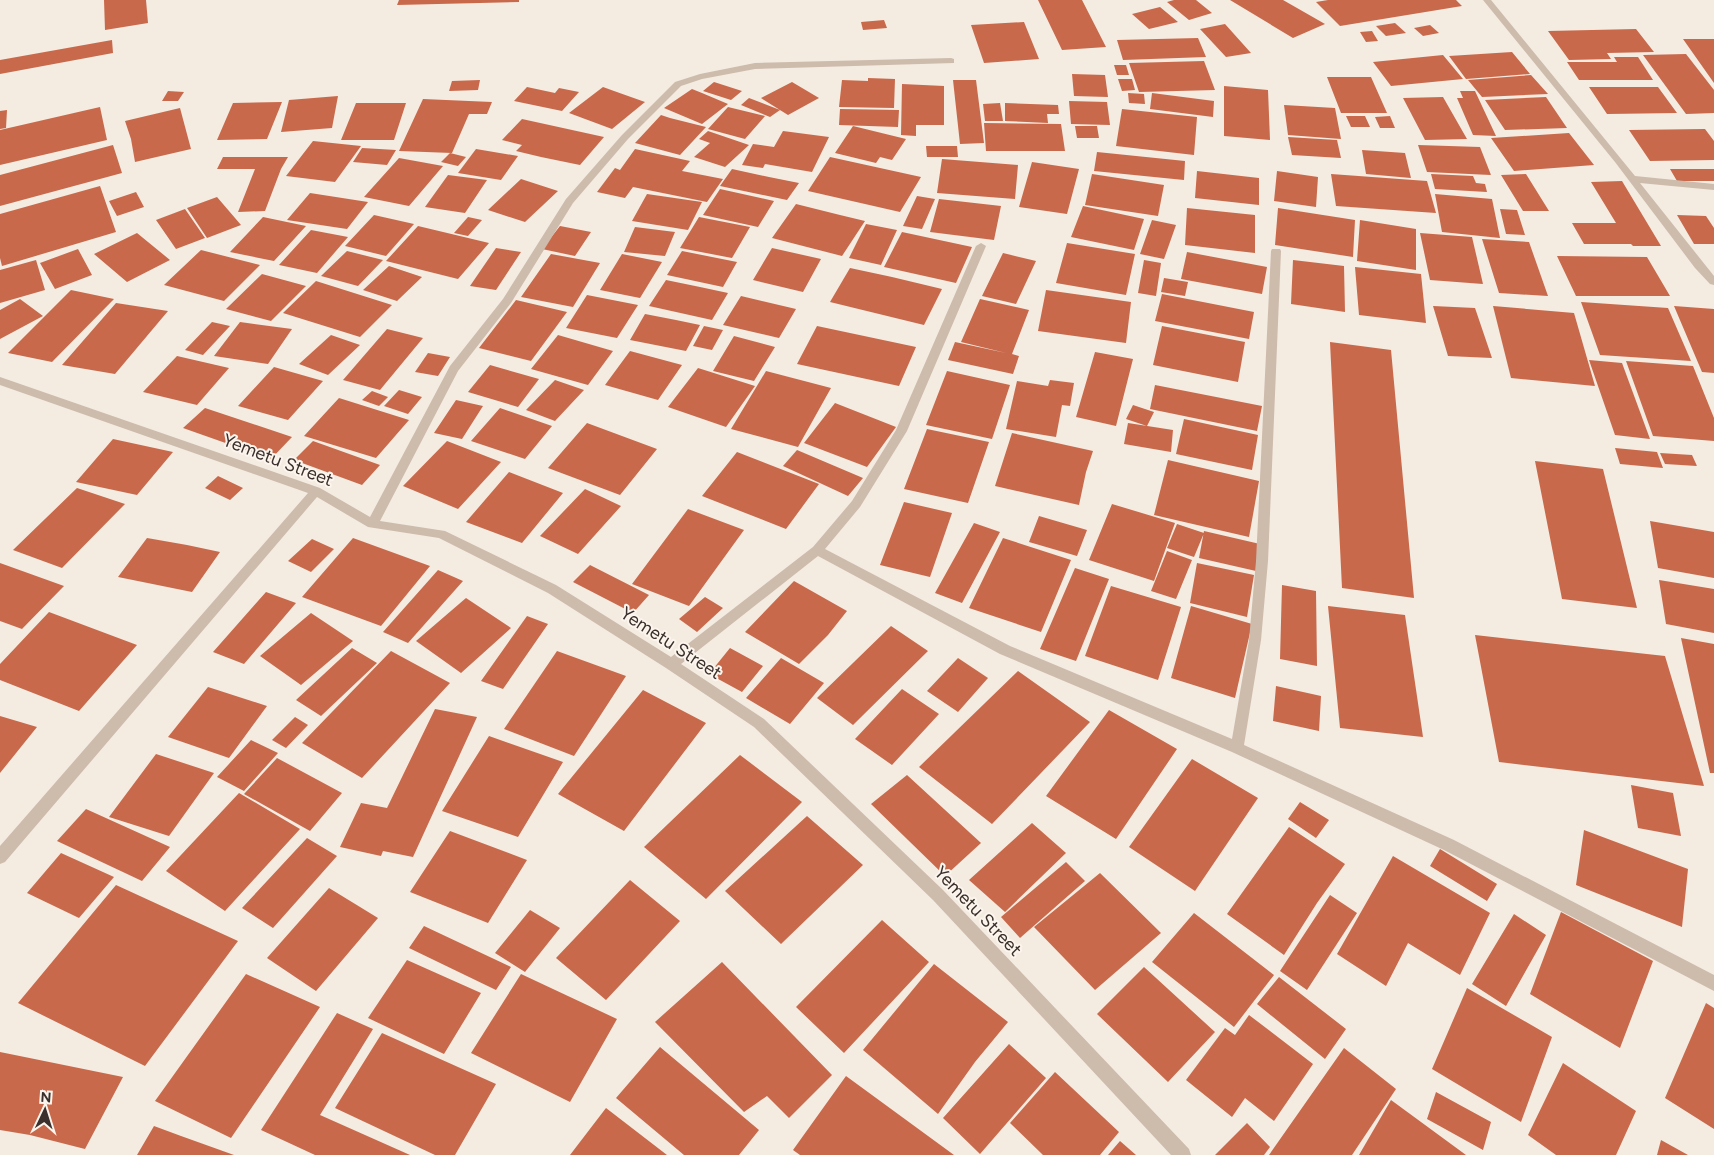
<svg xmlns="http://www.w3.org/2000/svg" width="1714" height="1155" font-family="Figtree,sans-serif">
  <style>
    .building { fill: #c8694b }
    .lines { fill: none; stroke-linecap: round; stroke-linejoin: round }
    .street { fill: #cdbbac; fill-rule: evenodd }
    .labels { text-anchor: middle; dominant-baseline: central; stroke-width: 4; stroke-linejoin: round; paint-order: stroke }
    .street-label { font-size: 18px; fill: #3b302b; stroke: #fbf5ee }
  </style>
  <rect width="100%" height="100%" fill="#f4ebe1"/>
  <!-- building -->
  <path class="building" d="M104 0H146L148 23 105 30Z
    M399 0H519V2L397 5Z
    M1038 0H1082L1106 47 1062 50Z
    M1174 0H1196L1212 13 1189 20 1167 2Z
    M1230 0H1283L1325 24 1293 38Z
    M1328 0H1456L1462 6 1340 26 1316 2Z
    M1160 7 1178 22 1149 29 1132 14Z
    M884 20 887 28 863 30 861 22Z
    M1024 22 1039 59 984 63 971 25Z
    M1395 23 1406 33 1386 36 1376 26Z
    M1225 24 1251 53 1226 57 1200 29Z
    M1430 25 1439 33 1423 36 1414 28Z
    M1636 29 1654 52 1607 53 1611 59 1569 60 1548 31Z
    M1372 31 1378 41 1366 42 1360 32Z
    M1198 38 1206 57 1123 60 1117 40Z
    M1683 39H1714V83Z
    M112 40 113 53 0 74V60Z
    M1512 52 1530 74 1466 79 1449 56Z
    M1686 54 1714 90V113L1686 114 1643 55Z
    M1443 55 1463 79 1391 86 1373 62Z
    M1614 57H1638L1653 80H1579L1567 62H1617Z
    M1204 61 1215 90 1139 92 1129 63Z
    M1114 65H1126L1129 75H1117Z
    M1072 74 1105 75 1108 97 1074 96Z
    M1531 75 1548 94 1482 97 1468 80Z
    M1327 77H1371L1387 113H1341Z
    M868 78 895 79 894 108 839 107 842 80 868 81Z
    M1118 79H1132L1135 90 1122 91Z
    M480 80 478 90 449 91 452 81Z
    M953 80H976L984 143 960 144Z
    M714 82 742 91 731 100 703 91Z
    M792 82 819 98 788 115 761 98Z
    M902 84 944 86V125H916V136L901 135Z
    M1224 86 1268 90 1270 140 1224 136Z
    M527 87 555 93 559 88 579 92 562 111 514 101Z
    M603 87 614 91 645 102 612 129 569 113Z
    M1589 87H1658L1677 113 1607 114Z
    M692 89 702 93 728 104 702 124 664 108Z
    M168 91 184 92 178 101H162Z
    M1460 91H1475L1496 136 1473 135 1457 98H1463Z
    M1128 93 1144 94 1145 104 1129 103Z
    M1152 93 1214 101 1213 117 1150 109Z
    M338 96 332 128 281 132 289 100Z
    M1443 97 1467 139 1425 140 1403 98Z
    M1546 97 1567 128 1505 130 1485 100Z
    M749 98 780 110 770 117 741 105Z
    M423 99 492 102 487 114H469L452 153 399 151Z
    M1069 101 1107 102 1110 125 1071 124Z
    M282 102 267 139 217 140 233 103Z
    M356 103H406L394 140H341Z
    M1000 103 1003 121H985L983 104Z
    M1005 103 1058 105 1059 114H1047L1048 123 1005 121Z
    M1284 105 1335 108 1341 139 1288 135Z
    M100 107 107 140 0 165V130Z
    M728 107 765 116 745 139 708 129Z
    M180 108 191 149 135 162 131 139 125 121Z
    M840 109 899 110 898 127 839 125Z
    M1122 109 1197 117 1194 155 1116 146Z
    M7 110 6 128 0 129V111Z
    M661 115 670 118 706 127 680 155 635 143Z
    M1346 116H1365L1370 127H1351Z
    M1390 116 1395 128H1380L1375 117Z
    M522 119 604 137 580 165 541 157 516 151 522 145 502 140Z
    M984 123 1061 124 1065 151H986Z
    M853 126 906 139 892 160 880 157 876 163 835 153Z
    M1075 126H1097L1099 138H1077Z
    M1705 129 1714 141V160L1650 161 1629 130Z
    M708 131 749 145 725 167 694 157 710 143 699 139Z
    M783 131 829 137 812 172 765 164 763 168 742 165 753 144 774 147Z
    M1569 133 1594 165 1514 171 1491 138Z
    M1288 137 1337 140 1341 158 1292 155Z
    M313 141 361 146 335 182 286 176Z
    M113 145 122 173 0 206V175Z
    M1418 145 1480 147 1491 175 1427 172Z
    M926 146H957L958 157H927Z
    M362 148 396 150 387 165 353 162Z
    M476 149 518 156 501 180 458 173Z
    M635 149 690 161 682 171 723 179 707 202 633 187 625 198 597 192 615 168 620 170Z
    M1362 150 1405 153 1411 178 1366 174Z
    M1097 152 1185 161 1184 180 1094 171Z
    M450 153 466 157 458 166 441 162Z
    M223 157H288L281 169 265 211 238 212 255 169H217Z
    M830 157 921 177 900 212 808 191Z
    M399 158 443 166 409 206 364 197Z
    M942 159 1018 165 1015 199 937 193Z
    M1032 162 1079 169 1067 214 1019 207Z
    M732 169 769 177 799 183 787 200 720 186Z
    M1670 169H1714V181H1677Z
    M1197 171 1259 178V205L1195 198Z
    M1277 171 1318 177 1316 207 1274 201Z
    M1092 174 1164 185 1158 216 1085 205Z
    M1331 174 1427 181 1436 213 1336 206Z
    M1431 174 1473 176 1476 183 1485 184 1487 192 1435 189Z
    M1526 174 1549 211H1523L1501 175Z
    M448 175 487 180 465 213 425 207Z
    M521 179 558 191 525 222 488 210Z
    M1622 181 1661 246H1633L1631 244H1584L1572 223H1616L1591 182Z
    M100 186 116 232 2 266 0 258V214Z
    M720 189 774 201 758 227 703 215Z
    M136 192 144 207 117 216 109 201Z
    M310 193 368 202 347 229 287 220Z
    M647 194 702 202 688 230 632 221Z
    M1435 194 1492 199 1500 238 1442 232Z
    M917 196 935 199 922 229 903 226Z
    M217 197 241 225 207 238 187 208Z
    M939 199 1001 206 994 240 930 232Z
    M796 204 840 215 865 221 842 256 772 238Z
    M1083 206 1144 219 1134 250 1071 237Z
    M1187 208 1255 215V253L1185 245Z
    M1278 208 1355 220 1353 257 1275 245Z
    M185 209 205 238 176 249 156 220Z
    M1500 209 1517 210 1525 235 1506 234Z
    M374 215 414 224 386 256 345 246Z
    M1677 215 1706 216 1714 228V244H1694Z
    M263 217 306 226 274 261 230 252Z
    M468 217 482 220 468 236 454 233Z
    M699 217 750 227 732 258 680 248Z
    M1152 220 1176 225 1164 259 1140 254Z
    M1360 220 1416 229V270L1357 261Z
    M866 224 897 230 881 265 849 258Z
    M418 226 489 243 458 279 386 261Z
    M560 226 591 232 575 256 542 249Z
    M635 227 675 232 665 256 624 252Z
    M311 230 348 237 317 273 279 265Z
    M902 232 972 247 956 283 884 267Z
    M137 233 170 260 127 282 94 254Z
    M1420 233 1472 237 1483 284 1430 280Z
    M1482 239 1529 242 1548 296 1499 293Z
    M1067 243 1135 254 1126 295 1056 283Z
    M496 248 521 252 496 290 470 286Z
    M772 248 821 259 803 292 753 280Z
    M78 249 92 275 55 289 40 263Z
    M201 250 260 265 224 301 164 285Z
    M347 251 383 260 358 286 321 276Z
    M682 251 737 262 723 287 667 275Z
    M1187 252 1267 267 1262 294 1181 279Z
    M1003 253 1036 261 1016 304 982 296Z
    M551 254 600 263 573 307 521 297Z
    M622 254 662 262 640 298 600 290Z
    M1557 256 1647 257 1670 296H1576Z
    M36 260 45 290 0 303V270Z
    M1144 260 1161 263 1156 296 1138 293Z
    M1293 260 1344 266 1345 312 1291 304Z
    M389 266 422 277 397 301 363 290Z
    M1355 267 1421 274 1426 323 1359 315Z
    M850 268 892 277 942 289 924 325 830 302Z
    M262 274 306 286 271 321 226 309Z
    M1164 278 1188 282 1185 296 1161 292Z
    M666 280 700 287 728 293 712 320 649 306Z
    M316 281 392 305 360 337 283 313Z
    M71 290 114 299 52 362 8 353Z
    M1046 290 1131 302 1126 343 1038 331Z
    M1162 294 1254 312 1249 339 1155 321Z
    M587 295 638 305 617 338 566 328Z
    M741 296 796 309 779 338 723 325Z
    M20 299 43 316 0 339V310Z
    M980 299 1029 310 1012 354 1019 356 1013 374 948 360 955 342 1006 353 961 342Z
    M516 300 567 312 531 361 479 348Z
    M1581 302 1668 308 1691 361 1600 355Z
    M116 303 168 311 115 374 62 365Z
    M1433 306 1475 308 1492 358 1448 356Z
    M1493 306 1574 313 1595 386 1511 378Z
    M1674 306 1714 309V373L1702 372Z
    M645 314 676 320 700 325 686 351 630 340Z
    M212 322 230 326 203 355 185 350Z
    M240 322 292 329 268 364 214 356Z
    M704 326 723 330 712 350 693 346Z
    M817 326 916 347 899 386 797 364Z
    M1162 326 1245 342 1238 382 1153 365Z
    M387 329 423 338 380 390 343 380Z
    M331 335 360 345 328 375 299 364Z
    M558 335 613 351 588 385 531 369Z
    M734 336 775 347 754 381 713 371Z
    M1330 342 1391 350 1414 598 1342 588Z
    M630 351 682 365 658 400 605 385Z
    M1095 352 1133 359 1116 426 1076 417Z
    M428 353 450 357 438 376 415 372Z
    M177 356 229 368 197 405 143 392Z
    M1589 360 1622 363 1650 439 1615 435Z
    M1626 361 1693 366 1714 418V441L1653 436Z
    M490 365 539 379 518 407 468 392Z
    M274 367 323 381 288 420 238 406Z
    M698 368 755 386 726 427 668 407Z
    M766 371 831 388 798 447 731 429Z
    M947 371 1010 385 992 439 926 425Z
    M555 380 584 390 555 421 526 410Z
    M1050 380 1074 383 1070 406 1062 405 1056 437 1006 429 1017 381 1048 386Z
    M1155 385 1262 406 1257 431 1150 409Z
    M399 390 422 397 408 414 384 406Z
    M372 391 388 397 379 406 362 400Z
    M339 398 409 420 376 458 304 436Z
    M456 400 483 406 462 439 434 433Z
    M835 403 896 427 867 467 804 443Z
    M1133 405 1154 412 1147 426 1126 419Z
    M205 408 292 437 271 459 183 428Z
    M500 408 552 426 525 459 471 441Z
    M1184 419 1258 435 1252 470 1176 454Z
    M587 423 657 449 620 495 548 468Z
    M1128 423 1173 430 1171 452 1124 444Z
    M927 429 989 442 968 503 904 489Z
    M1012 433 1093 451 1086 472 1079 505 995 486Z
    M113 439 173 452 137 495 76 482Z
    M313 441 380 465 362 485 294 460Z
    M447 441 501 462 458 509 403 486Z
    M1615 448 1657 452 1663 468 1620 464Z
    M797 450 863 478 848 496 783 466Z
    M737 452 819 484 786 529 702 496Z
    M1660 453 1692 455 1697 466 1665 464Z
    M1168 460 1259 481 1249 537 1154 515Z
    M1535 461 1603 469 1637 608 1562 599Z
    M509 472 563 493 522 543 466 522Z
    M218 476 243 488 230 500 205 488Z
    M77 488 125 504 62 568 13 550Z
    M585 489 621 506 578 554 540 536Z
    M904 502 952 513 930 577 880 565Z
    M1112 504 1175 523 1154 581 1089 560Z
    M688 509 744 530 689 606 632 584Z
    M1039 516 1087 530 1077 556 1029 542Z
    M1650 521 1714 532V578L1658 568Z
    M974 523 1000 532 962 603 935 593Z
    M1177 524 1204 533 1194 557 1167 548Z
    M1204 531 1260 544 1256 571 1199 558Z
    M147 538 187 545 220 552 192 592 118 577Z
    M353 538 430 566 381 626 302 597Z
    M1003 538 1071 560 1041 632 969 608Z
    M312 539 334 549 311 572 288 561Z
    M1167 551 1192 560 1176 599 1151 591Z
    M0 563 64 586 22 629 0 621Z
    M1197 563 1254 575 1247 617 1190 603Z
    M590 565 649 595 633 613 573 582Z
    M1075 568 1109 579 1076 661 1040 649Z
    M438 570 463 581 408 643 383 632Z
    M1659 580 1714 589V633L1666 624Z
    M794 581 847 611 828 635 799 664 745 632Z
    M1282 585 1316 591 1317 666 1280 659Z
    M1111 586 1181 607 1158 680 1085 656Z
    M266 592 296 603 244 664 213 652Z
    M705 597 723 608 697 632 679 619Z
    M466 598 511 628 461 673 416 641Z
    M1191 606 1252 624 1235 698 1171 678Z
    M1328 606 1405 615 1423 737 1340 728Z
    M49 612 137 645 79 711 0 680V664Z
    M311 613 353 641 301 685 260 656Z
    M527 616 548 624 503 689 481 681Z
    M891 626 928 651 853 725 817 698Z
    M1475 635 1665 656 1704 786 1499 762Z
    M1681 638 1714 644V773H1710Z
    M352 648 377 663 321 716 296 700Z
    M730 648 763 666 742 692 709 674Z
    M391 651 450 683 362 778 302 743Z
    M557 651 626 676 574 756 504 729Z
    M781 658 824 683 790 724 746 698Z
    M958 658 988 678 958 712 927 691Z
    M1018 671 1090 722 992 824 919 767Z
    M1276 686 1321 696 1319 731 1273 721Z
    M208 687 267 706 229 758 168 737Z
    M902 689 939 714 892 765 855 739Z
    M643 690 706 723 624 831 558 794Z
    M435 709 477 717 413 857 383 851 381 856 340 847 361 803 387 808Z
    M1109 710 1177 749 1116 839 1046 796Z
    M0 716 37 727 0 773Z
    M295 717 308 725 286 748 272 740Z
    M489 736 563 762 518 837 442 811Z
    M251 740 278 753 244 791 217 777Z
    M156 754 214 773 169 836 109 817Z
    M740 755 802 802 706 899 644 847Z
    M277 758 342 793 310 831 244 794Z
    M1192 759 1258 798 1195 891 1129 847Z
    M907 775 981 843 945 876 871 804Z
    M1631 785 1673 793 1681 836 1638 828Z
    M239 793 300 829 225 911 166 871Z
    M1300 802 1329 820 1316 838 1288 819Z
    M86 809 170 847 142 881 57 841Z
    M807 816 863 865 781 944 725 891Z
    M1032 823 1066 853 1005 912 969 880Z
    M1289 827 1345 864 1317 903 1284 955 1227 914Z
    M1584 830 1688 869 1682 927 1576 885Z
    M450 831 527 860 488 923 410 892Z
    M307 838 337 856 273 928 242 908Z
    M1440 849 1497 884 1487 901 1430 866Z
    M61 853 114 877 79 918 27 893Z
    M1393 856 1490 913 1460 975 1408 943 1386 986 1337 954Z
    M1066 862 1085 881 1020 938 1001 917Z
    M1100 873 1161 933 1095 990 1034 927Z
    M630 880 680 921 606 1000 556 958Z
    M116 885 238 941 145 1066 18 1003Z
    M329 888 378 918 316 991 267 958Z
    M1330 895 1357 913 1307 990 1280 971Z
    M530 910 560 928 525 972 495 953Z
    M1561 912 1653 961 1620 1048 1530 994Z
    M1194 913 1274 975 1234 1027 1152 962Z
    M1514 914 1546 935 1506 1006 1472 984Z
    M882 920 929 962 844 1053 796 1007Z
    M424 926 511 967 496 990 409 948Z
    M407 960 481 993 444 1054 368 1018Z
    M722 962 832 1075 789 1118 767 1096 744 1112 655 1022Z
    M934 964 1008 1022 975 1062 938 1114 863 1050Z
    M1144 967 1215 1032 1168 1082 1097 1014Z
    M246 974 320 1007 231 1138 155 1101Z
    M521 974 617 1019 570 1102 471 1053Z
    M1279 977 1346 1029 1325 1059 1257 1004Z
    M1467 988 1552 1037 1521 1122 1432 1069Z
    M1706 1003 1714 1008V1129L1665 1098Z
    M337 1013 373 1029 320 1115 410 1155H315L261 1130Z
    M1249 1015 1313 1064 1274 1121 1245 1098 1232 1117 1186 1080 1225 1028 1235 1035Z
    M382 1033 496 1084 455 1155H435L335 1108Z
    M1009 1044 1046 1078 980 1154 943 1118Z
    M660 1047 759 1130 739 1155H684L616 1098Z
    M1344 1048 1396 1089 1352 1155H1269Z
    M0 1052 123 1077 85 1149 30 1135 0 1130Z
    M1563 1063 1636 1111 1616 1155H1556L1528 1135Z
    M1055 1072 1119 1132 1100 1155H1043L1010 1123Z
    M846 1076 954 1155H800L793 1150Z
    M1436 1092 1491 1122 1483 1150 1427 1119Z
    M1391 1100 1466 1155H1359Z
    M606 1108 667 1155H570Z
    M1247 1123 1270 1147 1264 1155H1215Z
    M154 1126 181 1136 234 1155H137Z
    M1661 1140 1688 1155H1657Z
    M1120 1141 1136 1155H1108Z"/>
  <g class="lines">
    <!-- street -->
    <path class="street" d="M1483 0H1491L1635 176 1714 184V190L1640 183 1714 276V285L1710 284 1695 268 1615 162Z
      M951 58 954 59V63L755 69 702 79 681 86 628 139 573 203 511 303 458 371 380 521 445 531 556 585 671 657 813 547 852 501 896 430 976 246 981 243 986 246 907 431 860 507 825 549 1010 646 1232 739 1249 640 1256 561 1271 251 1272 249H1280L1281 251 1268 561 1261 640 1244 745 1454 840 1714 975V991L1444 850 1232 752 1000 654 818 556 681 664 764 719 943 890 1189 1149 1191 1155H1171L933 900 754 727 666 668 548 593 439 538 368 527 317 497 5 862 0 864V846L308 493 0 385V377L320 488 370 517 450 366 503 299 566 199 622 135 675 82 700 74 755 63Z"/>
  </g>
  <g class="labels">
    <!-- street labels -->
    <g class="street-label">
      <text transform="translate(278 460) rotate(21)">Yemetu Street</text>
      <text transform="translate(671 643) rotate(33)">Yemetu Street</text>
      <text transform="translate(978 911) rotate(46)">Yemetu Street</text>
    </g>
  </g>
  <!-- north arrow -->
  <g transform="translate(45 1110) rotate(4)" stroke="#fbf5ee" stroke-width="4" paint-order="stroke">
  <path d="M0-4L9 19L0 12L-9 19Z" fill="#3b302b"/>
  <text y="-8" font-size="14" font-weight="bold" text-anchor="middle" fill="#3b302b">N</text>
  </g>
</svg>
